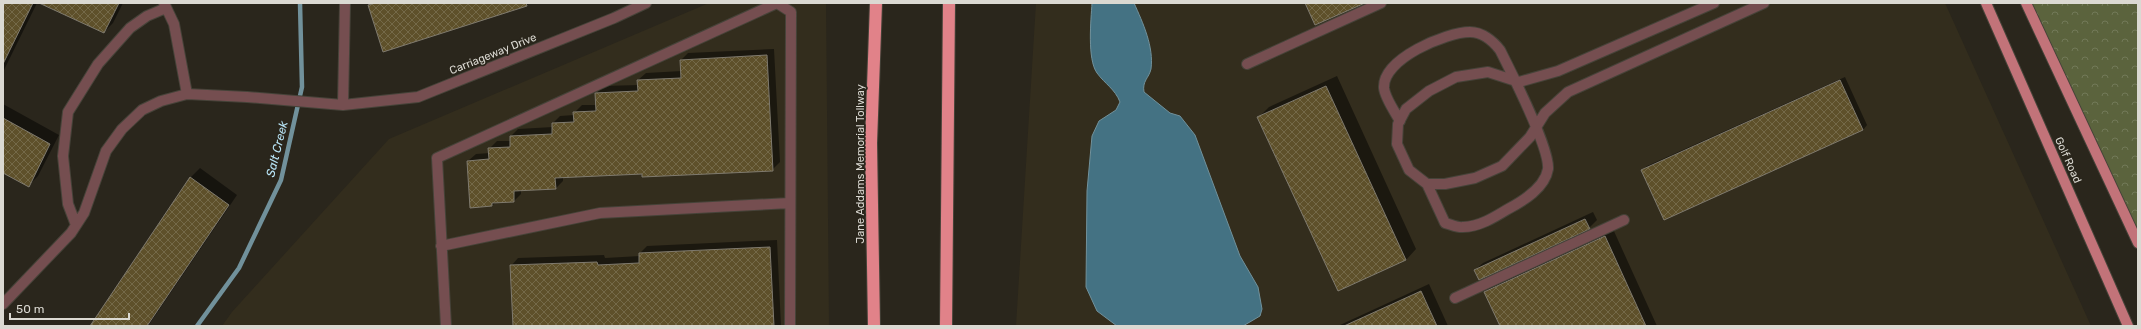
<svg xmlns="http://www.w3.org/2000/svg" width="2141" height="329" font-family="Rubik,sans-serif">
  <style>
    .built { fill: #332d1d }
    .forest { fill: url(#forest-crowns) }
    .water { fill: #447283; stroke: #71919b }
    .shadow { fill: #0007 }
    .lines { fill: none; stroke-linecap: round; stroke-linejoin: round }
    .stream { stroke: #71919b; stroke-width: 4.5 }
    .building { fill: url(#building-cross-hatch); stroke: #7f7a6e }
    .minor-casing { stroke: #464339; stroke-width: 12 }
    .major-casing { stroke: #464339; stroke-width: 12 }
    .highway-casing { stroke: #464339; stroke-width: 14 }
    .minor { stroke: #754e50; stroke-width: 10 }
    .major { stroke: #c27379; stroke-width: 10 }
    .highway { stroke: #e18289; stroke-width: 12 }
    .labels { text-anchor: middle; dominant-baseline: central; stroke-width: 3.5; stroke-linejoin: round; paint-order: stroke }
    .street-label { font-size: 11px; fill: #dbd9d2; stroke: #2a261c }
    .water-label { font-size: 12px; font-style: italic; fill: #b8e5f7; stroke: #2a261c }
  </style>
  <defs>
    <pattern id="forest-crowns" width="20" height="18" patternUnits="userSpaceOnUse"><rect width="20" height="18" fill="#5b633d"/><path d="M2 6a3 3 0 1 1 6 0M12 15a3 3 0 1 1 6 0" fill="none" stroke="#727958"/></pattern>
    <pattern id="building-cross-hatch" width="8" height="8" patternUnits="userSpaceOnUse"><rect width="8" height="8" fill="#5e502a"/><path d="M0 0l8 8M0 8l8-8" fill="none" stroke="#746948"/></pattern>
  </defs>
  <rect width="100%" height="100%" fill="#2a261c"/>
  <!-- built -->
  <path class="built" d="M709 3H826L829 326H222L232 312 389 139Z
    M1036 3H1945L2091 326H1016Z"/>
  <!-- forest -->
  <path class="forest" d="M2026 3H2138V242Z"/>
  <!-- water -->
  <path class="water" d="M1092 3H1134C1143 23 1154 47 1151 69 1149 78 1142 81 1144 92L1170 113 1180 116 1195 135 1240 256 1258 287 1262 309 1260 316 1243 326H1117L1097 311 1086 287 1087 191 1092 136 1099 121 1116 110 1120 102C1115 89 1105 84 1097 73 1087 59 1091 20 1092 3Z"/>
  <!-- shadow -->
  <path class="shadow" d="M3 3H37L3 72Z
    M41 3H123L113 23 104 32Z
    M774 49 780 162 772 170 563 176V181L556 188 521 190V194L514 201 496 202 492 206 468 161 476 154 490 153 489 149 497 141H511V136L518 129 553 127V123L560 116 574 115V113L582 105H596V94L603 86 639 85 638 80 646 73 682 71 681 60 688 53Z
    M1337 76 1416 249 1406 260 1259 117 1269 107Z
    M1845 77 1867 125 1863 130 1643 170 1647 166Z
    M3 104 59 135 38 176 29 185 3 172Z
    M200 168 237 195 148 326H91L191 177Z
    M1593 212 1597 220 1589 228 1475 270 1483 263Z
    M1613 229 1657 326H1501L1485 292 1492 285Z
    M777 240 781 326H514L511 266 518 258 604 255 605 258 640 256V253L647 246Z
    M1429 284 1448 326H1339L1340 325Z"/>
  <g class="lines">
    <!-- stream -->
    <path class="stream" d="M197 326 239 268 281 180 302 87 300 3"/>
  </g>
  <!-- building -->
  <path class="building" d="M3 3H33L3 64Z
    M39 3H119L104 33Z
    M375 3H526L527 6 383 52 368 5Z
    M1305 3H1365L1315 25Z
    M767 55 773 171 642 177V174L555 178 556 189 514 191V202L492 203V206L470 208 467 161 489 159 488 148 510 147V136L552 134V123L574 122 573 112 596 111 595 93 638 91 637 80 681 78 680 60Z
    M1840 80 1863 130 1664 220 1641 170Z
    M1326 86 1406 260 1338 291 1257 117Z
    M3 118 50 144 29 187 3 173Z
    M190 177 229 205 147 326H90Z
    M1585 219 1590 229 1479 280 1474 270Z
    M1605 236 1646 326H1500L1484 292Z
    M770 247 774 326H513L510 265 597 262 598 265 639 263V253Z
    M1421 291 1437 326H1344Z"/>
  <g class="lines">
    <!-- minor casing -->
    <g class="minor-casing">
      <path id="minor" d="M164 3 174 24 187 94
        M345 3 343 105 418 97 614 18 646 3
        M1714 3 1558 71 1519 82 1488 72 1456 77 1429 91 1406 109 1398 124 1397 144 1409 170 1427 184H1445L1475 178 1502 166 1530 137 1545 113 1568 92 1764 3
        M1247 64 1381 3
        M1400 121C1395 112 1385 98 1384 88 1382 59 1446 32 1470 32 1482 32 1493 41 1500 50 1511 72 1550 148 1548 169 1545 188 1523 201 1508 209 1495 217 1479 227 1463 227 1458 228 1450 224 1445 223L1427 184
        M76 225 68 204 63 156 68 112 98 64 130 28 147 16 166 8
        M441 246 600 213 790 203
        M1455 298 1624 220
        M3 304 71 233 84 213 106 151 122 129 142 110 161 101 187 94 247 97 343 105
        M446 326 437 158 777 3 791 12 790 326"/>
    </g>
    <!-- major casing -->
    <g class="major-casing">
      <path id="major" d="M1986 3 2128 326
        M2026 3 2138 243"/>
    </g>
    <!-- highway casing -->
    <g class="highway-casing">
      <path id="highway" d="M874 326 871 143 876 3
        M946 326 949 3"/>
    </g>
    <!-- minor -->
    <use href="#minor" class="minor"/>
    <!-- major -->
    <use href="#major" class="major"/>
    <!-- highway -->
    <use href="#highway" class="highway"/>
  </g>
  <g class="labels">
    <!-- street labels -->
    <g class="street-label">
      <text transform="translate(493 54) rotate(-22)">Carriageway Drive</text>
      <text transform="translate(2068 160) rotate(66)">Golf Road</text>
      <text transform="translate(860 164) rotate(-90)">Jane Addams Memorial Tollway</text>
    </g>
    <!-- water labels -->
    <g class="water-label">
      <text transform="translate(277 149) rotate(-76)">Salt Creek</text>
    </g>
  </g>
  <!-- border -->
  <rect width="2141" height="329" fill="none" stroke="#dbd9d2" stroke-width="8"/>
  <!-- scale -->
  <path d="M10 313v6h119v-6" fill="none" stroke="#dbd9d2" stroke-width="2"/>
  <text x="16" y="313" font-size="12" fill="#dbd9d2" stroke="#2a261c" stroke-width="3" paint-order="stroke">50 m</text>
</svg>
